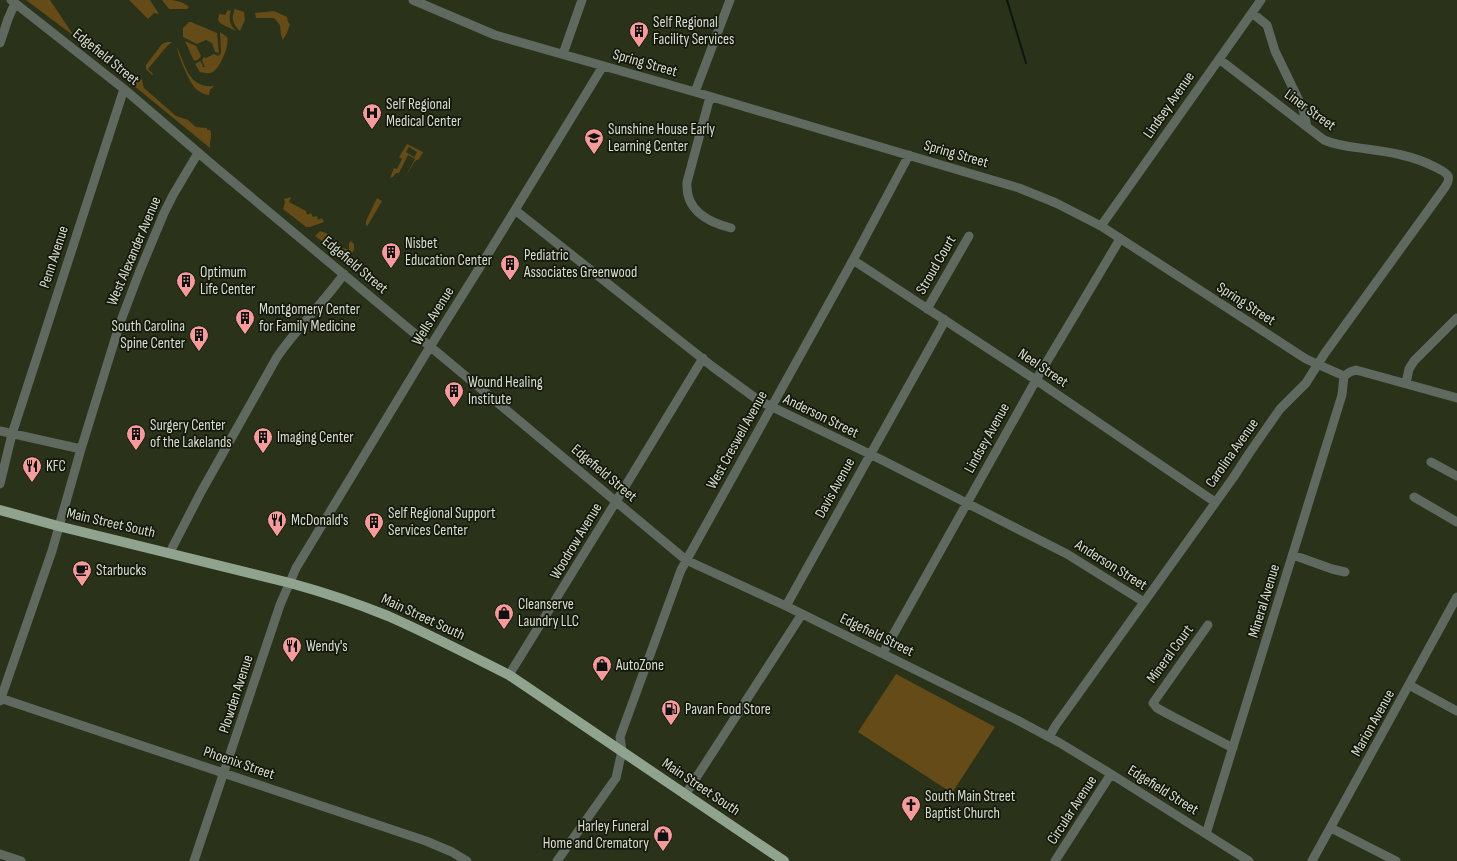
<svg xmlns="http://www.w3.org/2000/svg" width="1457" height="861" font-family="'Sofia Sans Condensed',sans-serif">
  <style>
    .green { fill: #644b17 }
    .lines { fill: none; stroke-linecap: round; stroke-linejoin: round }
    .stream { stroke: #081811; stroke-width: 2 }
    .minor { stroke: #5f695f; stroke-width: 9 }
    .primary { stroke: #8fa38f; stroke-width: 10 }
    .labels { text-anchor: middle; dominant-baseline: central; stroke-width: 3.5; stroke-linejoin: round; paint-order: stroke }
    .poi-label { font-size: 15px; fill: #d8decf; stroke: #14180d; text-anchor: start }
    .street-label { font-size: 15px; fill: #d8decf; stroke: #14180d }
  </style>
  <rect width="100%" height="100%" fill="#2a3219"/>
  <!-- green -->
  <path class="green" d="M26 0H50L74 36Z
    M129 0H150L159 14 154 13 148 19Z
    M162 0C172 0 182 0 189 7L187 9H169Z
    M235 9 244 12 245 20 240 31C232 23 231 18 235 9Z
    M228 10 231 11C228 19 230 25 236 31L221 24 218 20 219 14 225 15Z
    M274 11 287 17 288 22 290 24 287 33 283 40 281 35 280 25 274 18H256L255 13Z
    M189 22H191L217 33 219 53 215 52 212 43 206 40 197 44 183 37V28Z
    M220 32 227 37C230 44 221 67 213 72 209 74 205 73 200 72L195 64 200 61 203 65 202 67H205L202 60 204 57 206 58 214 54 218 56 221 53Z
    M185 41 196 46 201 56 199 59 194 61Z
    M167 42H172L167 46 148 69 153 74 152 75 146 69V65L162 44Z
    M177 47C186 66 188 88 214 86L210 90 209 95C204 95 199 92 195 88 189 81 178 56 177 47Z
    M137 77 142 80 144 88 176 116 188 120 196 127 207 128V130H210C213 135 209 142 210 148L133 85 134 79Z
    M407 144 423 152 419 159 415 161 405 177 415 159 414 158 417 152 409 147 406 152 414 157 413 158 408 155 399 173H396L393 177 390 178 394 168 397 169 402 159 399 157Z
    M291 197 289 202 306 211 307 215 311 213 313 217 317 216 318 220 322 218 324 222 310 227H306L283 209 285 203 284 199Z
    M377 198 382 201 368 225 366 226V221Z
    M320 231 326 233 332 237V247L331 248 315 236Z
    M351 241 354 244V250L348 259 345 260 334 251V245L349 250V243Z
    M896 674 995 727 952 793 858 732Z"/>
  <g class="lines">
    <!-- stream -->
    <path class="stream" d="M1007 0 1026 63"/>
    <!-- minor -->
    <path class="minor" d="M11 0 124 89 215 167 686 560 786 606 1017 720 1060 743 1111 774 1249 861
      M413 0 495 35 695 92 1019 188 1056 203 1101 226 1306 359 1344 376 1350 372 1356 370 1457 398
      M1252 13 1267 25 1275 51 1303 109 1307 127
      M0 43 8 19 15 3
      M563 54 582 0
      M695 92 730 0
      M710 97 687 182C685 210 707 222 731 228
      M515 210 713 367 758 400 880 459 1067 554 1144 602
      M1101 226 1261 0
      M853 260 1036 380 1215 502
      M927 309 969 236
      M1406 383 1409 369 1414 361 1457 318
      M0 431 81 449
      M1431 462 1457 476
      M0 484 12 434 124 89
      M1414 497 1457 522
      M170 552 201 492 277 357C297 328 323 303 344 274
      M1293 555 1332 569 1345 572
      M786 606 942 326 944 319
      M1208 625 1153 703 1157 708 1166 713 1233 748
      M883 653 1036 380 1120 239
      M509 675 612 508 703 358
      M1409 685 1457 711
      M0 698 426 841 452 852 467 861
      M0 701 52 551 81 449 120 323 139 273 164 213 173 195 198 153
      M1049 737 1056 725 1233 478 1250 452 1280 409 1306 383 1325 353 1443 190C1446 186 1450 180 1448 176 1446 172 1439 169 1435 167 1414 156 1390 152 1367 149 1352 147 1338 146 1324 140L1219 59
      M685 795 802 614
      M1331 828 1396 861
      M1206 834 1342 395 1344 376
      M0 854 21 861
      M194 861 280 605 296 568 425 355 488 254 603 66
      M557 861 616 778 622 751 620 737 681 570 853 260 909 155
      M1055 861 1111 774
      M1312 861 1457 597"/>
    <!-- primary -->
    <path class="primary" d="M0 510 58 526 290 583C323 592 356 603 388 616 429 634 469 655 509 675L784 861"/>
  </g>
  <!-- icons -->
  <defs>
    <g id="building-pin" transform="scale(1)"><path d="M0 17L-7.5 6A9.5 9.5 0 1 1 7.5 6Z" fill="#f59b9c" stroke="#14180d"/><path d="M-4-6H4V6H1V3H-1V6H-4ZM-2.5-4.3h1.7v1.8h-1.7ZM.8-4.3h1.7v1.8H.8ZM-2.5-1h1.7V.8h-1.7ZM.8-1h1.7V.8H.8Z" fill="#111"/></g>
    <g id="hospital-pin" transform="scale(1)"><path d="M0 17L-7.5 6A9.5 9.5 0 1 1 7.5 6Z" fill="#f59b9c" stroke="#14180d"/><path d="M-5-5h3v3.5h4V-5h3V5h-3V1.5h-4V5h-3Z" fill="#111"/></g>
    <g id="school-pin" transform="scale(1)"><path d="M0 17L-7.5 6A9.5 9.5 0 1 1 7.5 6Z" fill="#f59b9c" stroke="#14180d"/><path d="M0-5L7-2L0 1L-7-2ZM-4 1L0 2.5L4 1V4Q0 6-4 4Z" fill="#111"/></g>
    <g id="restaurant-pin" transform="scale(1)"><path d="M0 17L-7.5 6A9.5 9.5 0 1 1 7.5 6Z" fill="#f59b9c" stroke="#14180d"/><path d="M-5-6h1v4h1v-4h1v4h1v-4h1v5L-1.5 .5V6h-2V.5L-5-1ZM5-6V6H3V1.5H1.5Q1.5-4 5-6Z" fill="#111"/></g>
    <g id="cafe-pin" transform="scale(1)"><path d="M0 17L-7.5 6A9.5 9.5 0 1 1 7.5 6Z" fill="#f59b9c" stroke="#14180d"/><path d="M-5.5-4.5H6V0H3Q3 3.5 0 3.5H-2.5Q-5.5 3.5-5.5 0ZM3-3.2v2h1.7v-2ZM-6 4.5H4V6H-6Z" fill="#111"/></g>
    <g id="shop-pin" transform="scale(1)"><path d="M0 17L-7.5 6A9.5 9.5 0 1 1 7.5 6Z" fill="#f59b9c" stroke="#14180d"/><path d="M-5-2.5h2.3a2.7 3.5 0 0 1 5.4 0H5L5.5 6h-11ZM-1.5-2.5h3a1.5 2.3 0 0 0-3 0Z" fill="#111"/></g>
    <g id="fuel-pin" transform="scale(1)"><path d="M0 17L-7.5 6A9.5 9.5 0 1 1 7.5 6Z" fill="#f59b9c" stroke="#14180d"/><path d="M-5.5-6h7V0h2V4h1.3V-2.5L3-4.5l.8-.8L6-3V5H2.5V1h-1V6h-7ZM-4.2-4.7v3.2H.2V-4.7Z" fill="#111"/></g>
    <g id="church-pin" transform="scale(1)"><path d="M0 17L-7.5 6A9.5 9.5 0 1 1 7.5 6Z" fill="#f59b9c" stroke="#14180d"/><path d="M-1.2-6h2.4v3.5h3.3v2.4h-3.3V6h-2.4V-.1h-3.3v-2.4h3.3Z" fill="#111"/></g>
  </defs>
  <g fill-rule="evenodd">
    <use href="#building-pin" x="639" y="31"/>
    <use href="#hospital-pin" x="372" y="113"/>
    <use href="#school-pin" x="594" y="138"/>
    <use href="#building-pin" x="391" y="252"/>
    <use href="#building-pin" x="510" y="264"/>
    <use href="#building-pin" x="186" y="281"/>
    <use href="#building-pin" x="245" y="318"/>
    <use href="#building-pin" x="199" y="335"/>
    <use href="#building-pin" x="454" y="391"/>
    <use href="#building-pin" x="136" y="434"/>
    <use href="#building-pin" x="263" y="437"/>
    <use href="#restaurant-pin" x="32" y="466"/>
    <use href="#restaurant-pin" x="277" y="520"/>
    <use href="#building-pin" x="374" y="522"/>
    <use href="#cafe-pin" x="82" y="570"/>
    <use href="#shop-pin" x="504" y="613"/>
    <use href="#restaurant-pin" x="292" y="646"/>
    <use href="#shop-pin" x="602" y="665"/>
    <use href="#fuel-pin" x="671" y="709"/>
    <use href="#church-pin" x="911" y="805"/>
    <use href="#shop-pin" x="663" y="835"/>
  </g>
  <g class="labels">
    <!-- poi labels -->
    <g class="poi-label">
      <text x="653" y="22">Self Regional<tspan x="653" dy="17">Facility Services</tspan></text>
      <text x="386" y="104">Self Regional<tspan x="386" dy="17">Medical Center</tspan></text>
      <text x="608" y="129">Sunshine House Early<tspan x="608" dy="17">Learning Center</tspan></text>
      <text x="405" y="243">Nisbet<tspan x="405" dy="17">Education Center</tspan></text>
      <text x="524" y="255">Pediatric<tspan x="524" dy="17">Associates Greenwood</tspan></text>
      <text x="200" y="272">Optimum<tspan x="200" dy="17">Life Center</tspan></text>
      <text x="259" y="309">Montgomery Center<tspan x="259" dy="17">for Family Medicine</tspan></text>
      <text x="185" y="326" text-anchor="end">South Carolina<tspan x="185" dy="17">Spine Center</tspan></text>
      <text x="468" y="382">Wound Healing<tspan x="468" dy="17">Institute</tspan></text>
      <text x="150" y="425">Surgery Center<tspan x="150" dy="17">of the Lakelands</tspan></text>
      <text x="277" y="437">Imaging Center</text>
      <text x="46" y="466">KFC</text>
      <text x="388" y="513">Self Regional Support<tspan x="388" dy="17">Services Center</tspan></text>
      <text x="291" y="520">McDonald's</text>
      <text x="96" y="570">Starbucks</text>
      <text x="518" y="604">Cleanserve<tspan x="518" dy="17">Laundry LLC</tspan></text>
      <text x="306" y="646">Wendy's</text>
      <text x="616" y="665">AutoZone</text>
      <text x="685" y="709">Pavan Food Store</text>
      <text x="925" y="796">South Main Street<tspan x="925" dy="17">Baptist Church</tspan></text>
      <text x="649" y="826" text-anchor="end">Harley Funeral<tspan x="649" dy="17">Home and Crematory</tspan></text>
    </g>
    <!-- street labels -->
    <g class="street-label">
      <text transform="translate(106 57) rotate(39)">Edgefield Street</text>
      <text transform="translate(645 63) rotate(16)">Spring Street</text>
      <text transform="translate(1169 105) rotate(-55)">Lindsey Avenue</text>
      <text transform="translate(1310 110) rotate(36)">Liner Street</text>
      <text transform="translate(956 154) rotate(16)">Spring Street</text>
      <text transform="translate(134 251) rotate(-67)">West Alexander Avenue</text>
      <text transform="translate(54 257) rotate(-72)">Penn Avenue</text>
      <text transform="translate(355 265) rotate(40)">Edgefield Street</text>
      <text transform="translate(936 265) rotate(-60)">Stroud Court</text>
      <text transform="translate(1246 304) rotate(33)">Spring Street</text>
      <text transform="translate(433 316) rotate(-58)">Wells Avenue</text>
      <text transform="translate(1043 368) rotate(34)">Neel Street</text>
      <text transform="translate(821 416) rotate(26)">Anderson Street</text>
      <text transform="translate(987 438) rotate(-61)">Lindsey Avenue</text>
      <text transform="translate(737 440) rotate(-61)">West Creswell Avenue</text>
      <text transform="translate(1232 453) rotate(-55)">Carolina Avenue</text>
      <text transform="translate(604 473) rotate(40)">Edgefield Street</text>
      <text transform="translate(835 488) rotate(-61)">Davis Avenue</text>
      <text transform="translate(111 523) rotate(13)">Main Street South</text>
      <text transform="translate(576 541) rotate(-59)">Woodrow Avenue</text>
      <text transform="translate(1111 565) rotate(32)">Anderson Street</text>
      <text transform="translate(1264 601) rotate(-73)">Mineral Avenue</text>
      <text transform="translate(423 617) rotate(25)">Main Street South</text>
      <text transform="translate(877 635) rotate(26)">Edgefield Street</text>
      <text transform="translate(1170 654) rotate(-54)">Mineral Court</text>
      <text transform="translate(236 694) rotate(-72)">Plowden Avenue</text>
      <text transform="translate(1373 723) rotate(-61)">Marion Avenue</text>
      <text transform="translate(239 763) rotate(19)">Phoenix Street</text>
      <text transform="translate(701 787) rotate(34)">Main Street South</text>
      <text transform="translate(1163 790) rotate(32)">Edgefield Street</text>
      <text transform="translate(1072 810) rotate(-57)">Circular Avenue</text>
    </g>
  </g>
</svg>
